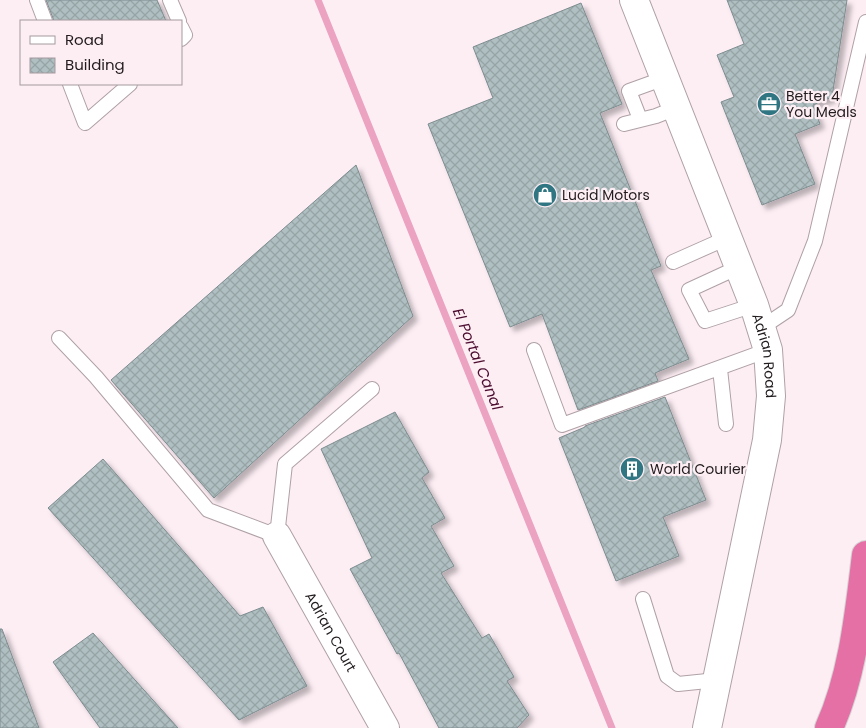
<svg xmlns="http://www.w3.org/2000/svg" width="866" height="728" font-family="Poppins,sans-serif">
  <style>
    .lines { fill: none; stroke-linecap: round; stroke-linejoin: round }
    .stream { stroke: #eca2c1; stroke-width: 7 }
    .building { fill: url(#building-cross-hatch); stroke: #7d8c8f; filter: url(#shadow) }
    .service-casing { stroke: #afa1a6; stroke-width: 16 }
    .minor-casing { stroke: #afa1a6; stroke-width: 30 }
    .motorway-casing { stroke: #d3d2d2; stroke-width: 30 }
    .service { stroke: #fff; stroke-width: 14 }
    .minor { stroke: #fff; stroke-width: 28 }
    .motorway { stroke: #e470a6; stroke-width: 28 }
    .labels { text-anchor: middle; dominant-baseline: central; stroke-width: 4.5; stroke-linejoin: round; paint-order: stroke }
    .poi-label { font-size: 14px; fill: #221c1e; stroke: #fdeef4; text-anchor: start }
    .street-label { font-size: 14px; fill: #221c1e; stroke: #fdeef4 }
    .water-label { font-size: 15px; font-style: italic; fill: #4c0c2f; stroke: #fdeef4 }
  </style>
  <defs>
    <pattern id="building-cross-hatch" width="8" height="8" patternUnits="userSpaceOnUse" patternTransform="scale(1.25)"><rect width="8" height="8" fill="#afbfc2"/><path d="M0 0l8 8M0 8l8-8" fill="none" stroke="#96a4a6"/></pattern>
    <filter id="shadow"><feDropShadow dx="4.5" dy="4.5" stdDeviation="2.5" flood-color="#0004"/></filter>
  </defs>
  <rect width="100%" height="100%" fill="#fdeef4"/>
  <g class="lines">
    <!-- stream -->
    <path class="stream" d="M318 0 612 728"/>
  </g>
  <!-- building -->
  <path class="building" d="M46 0H157L166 21H54Z
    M727 0H847L832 97 813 105 820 124 795 134 815 184 762 205 721 102 734 97 717 55 744 44Z
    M581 3 622 104 600 113 661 266 651 270 689 359 655 373 658 381 578 410 542 314 510 327 428 124 493 98 473 47Z
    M356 165 413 316 214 498 111 380Z
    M665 397 706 500 663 517 679 556 616 581 559 438 585 427V426Z
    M395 412 429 472 422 478 445 518 431 526 454 566 441 573 482 638 489 634 514 677 507 681 529 715 517 728H439L399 653 397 654 350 569 372 558 321 449Z
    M103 459 240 616 263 607 307 686 239 720 48 508Z
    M0 629H2L39 728H0Z
    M93 633 178 728H100L53 662Z"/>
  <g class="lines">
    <!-- service casing -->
    <g class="service-casing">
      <path id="service" d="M37 0 45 21
        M170 0 179 21
        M181 27 185 35 181 39
        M70 84 85 123 130 84
        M640 119 629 91 665 78
        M624 124 656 116 676 108
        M673 262 727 238
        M739 267 689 290 705 321 754 305
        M761 328 788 310 815 241 866 22
        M59 338 96 377 208 510 277 536 285 464 372 389
        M534 350 562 425 768 350
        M720 369 726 424
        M643 599 667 676 678 684 717 680"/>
    </g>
    <!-- minor casing -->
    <g class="minor-casing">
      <g id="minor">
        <path id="s1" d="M634 0 754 305 768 350 771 396 767 440 707 728"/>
        <path id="s2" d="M277 536 385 728"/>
      </g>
    </g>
    <!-- motorway casing -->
    <g class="motorway-casing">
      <path id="motorway" d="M829 728C853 675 859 612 866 555"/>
    </g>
    <!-- service -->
    <use href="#service" class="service"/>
    <!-- minor -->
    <use href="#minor" class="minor"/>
    <!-- motorway -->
    <use href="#motorway" class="motorway"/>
  </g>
  <!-- icons -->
  <defs>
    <g id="office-disc" transform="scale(1.25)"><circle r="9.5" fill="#307682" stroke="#fdeef4"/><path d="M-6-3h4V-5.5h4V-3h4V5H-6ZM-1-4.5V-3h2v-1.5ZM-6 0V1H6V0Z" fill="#fff"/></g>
    <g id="shop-disc" transform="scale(1.25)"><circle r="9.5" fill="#307682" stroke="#fdeef4"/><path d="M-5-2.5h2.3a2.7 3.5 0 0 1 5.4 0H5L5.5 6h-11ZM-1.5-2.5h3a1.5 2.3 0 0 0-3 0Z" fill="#fff"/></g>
    <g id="building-disc" transform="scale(1.25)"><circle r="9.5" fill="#307682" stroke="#fdeef4"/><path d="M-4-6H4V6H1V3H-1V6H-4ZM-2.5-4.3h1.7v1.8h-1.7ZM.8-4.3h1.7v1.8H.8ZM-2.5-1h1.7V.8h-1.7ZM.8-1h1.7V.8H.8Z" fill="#fff"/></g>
  </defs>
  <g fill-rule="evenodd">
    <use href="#office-disc" x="769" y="104"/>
    <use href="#shop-disc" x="545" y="195"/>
    <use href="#building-disc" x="632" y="469"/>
  </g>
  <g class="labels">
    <!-- poi labels -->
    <g class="poi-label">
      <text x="786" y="96">Better 4<tspan x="786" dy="16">You Meals</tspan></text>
      <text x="562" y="195">Lucid Motors</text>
      <text x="650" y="469">World Courier</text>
    </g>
    <!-- street labels -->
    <g class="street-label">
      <text stroke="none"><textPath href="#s1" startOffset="380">Adrian Road</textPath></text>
      <text stroke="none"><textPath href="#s2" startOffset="110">Adrian Court</textPath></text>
    </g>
    <!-- water labels -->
    <g class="water-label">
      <text transform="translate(478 359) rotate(68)">El Portal Canal</text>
    </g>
  </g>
  <!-- legend -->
  <rect x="20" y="20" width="162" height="65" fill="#fdeef4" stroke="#a59a9e"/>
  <rect x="30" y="36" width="25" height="8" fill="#ffffff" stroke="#a59a9e"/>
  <text x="65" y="45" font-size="15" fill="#221c1e">Road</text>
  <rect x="30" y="58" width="25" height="15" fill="url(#building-cross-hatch)" stroke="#a59a9e"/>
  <text x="65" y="70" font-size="15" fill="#221c1e">Building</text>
</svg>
